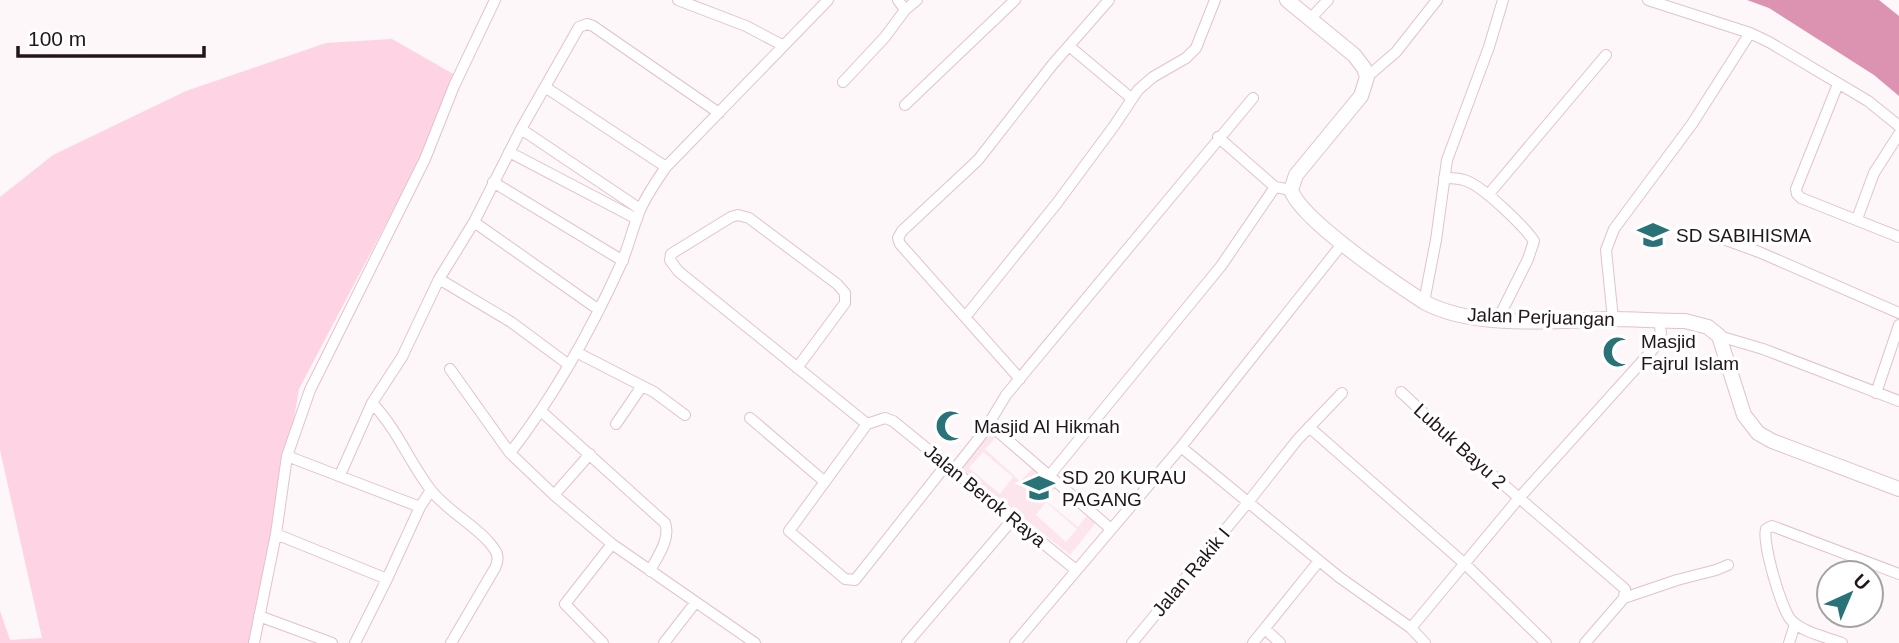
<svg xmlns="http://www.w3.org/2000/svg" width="1899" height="643" font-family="Arial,sans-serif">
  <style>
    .built { fill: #fde5ee; fill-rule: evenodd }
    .green { fill: #fed3e3 }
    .water { fill: #dc93b2 }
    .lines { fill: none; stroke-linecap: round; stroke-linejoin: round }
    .minor-casing { stroke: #e1c2ce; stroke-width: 12 }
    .tertiary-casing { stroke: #e1c2ce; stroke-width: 16 }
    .minor { stroke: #fff; stroke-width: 10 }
    .tertiary { stroke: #fff; stroke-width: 14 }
    .labels { text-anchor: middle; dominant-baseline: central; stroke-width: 7; stroke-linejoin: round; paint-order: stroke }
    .poi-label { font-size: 19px; fill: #21161b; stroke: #fff; text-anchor: start }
    .street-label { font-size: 19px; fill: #21161b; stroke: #fff }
  </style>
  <rect width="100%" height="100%" fill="#fdf7f9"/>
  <!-- built -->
  <path class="built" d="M993 427 1102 515 1070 555 960 467ZM999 434 1034 467 1020 481 985 449ZM983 452 1013 477 1000 494 969 468ZM1058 485 1090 512 1078 527 1045 500ZM1046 502 1077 529 1066 542 1036 515Z"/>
  <!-- green -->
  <path class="green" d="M392 39 462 79 299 389 256 643H0V611L10 640 42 638 0 450V197L53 155 186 91 326 43Z"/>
  <!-- water -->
  <path class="water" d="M1747 0H1879L1899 16V96L1874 75 1769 8Z"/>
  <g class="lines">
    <!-- minor casing -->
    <g class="minor-casing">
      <path id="minor" d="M678 0 746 26 782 45
        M1648 0 1750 33 1769 42 1868 101 1899 126
        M905 10 917 0
        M1311 18 1328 0
        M1069 46 1131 98
        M1367 77 1396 52 1437 0
        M843 82 885 37 905 10 898 0
        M1838 84 1796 189 1797 194 1801 198 1899 237
        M545 87 666 167
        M905 105 1015 0
        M521 129 640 209
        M1218 137 1275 187 1291 190
        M509 152 637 219
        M1444 178C1453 178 1463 178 1471 183 1487 191 1524 226 1534 241L1528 259 1498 319
        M493 182 623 261
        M1488 195 1606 55
        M1857 219 1874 173 1899 134
        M474 222 599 310
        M1726 240 1759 252 1899 313
        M439 279 511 322 569 365
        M1424 302 1436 240 1447 160 1489 47 1503 0
        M966 316 1057 203 1114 126 1138 90 1153 77 1186 58 1196 48 1215 0
        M1613 319 1606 250 1614 229 1692 124 1750 33
        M1719 336 1763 349 1899 401
        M576 352 654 392 685 415
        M797 368 845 303V293L837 284 749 218 738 215 731 217 671 254 670 260 678 271 867 424
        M450 369 510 453 554 495 612 544 755 643
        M1020 379 900 244 898 238 902 231 978 160 1053 64 1109 0
        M1401 392 1460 447 1625 589 1624 598 1585 643
        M1876 393 1899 325
        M372 403C397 429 409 461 430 489 445 509 470 522 487 540 496 550 501 556 495 568L451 643
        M542 412 665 523C671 539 657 557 650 571
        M750 418 825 482
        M616 424 642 386
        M989 424 1111 529
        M1309 427 1465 564 1546 643
        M1181 447 1339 577 1411 628 1519 498 1655 347 1661 333 1659 321
        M510 453C555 395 591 330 621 264 629 246 633 226 641 208 648 193 657 180 666 167L828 0
        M287 456 420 507
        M946 465 855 580 845 579 789 531 867 424 885 418 893 421 1076 570
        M953 471 983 433 1006 395 1253 98
        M340 475 372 403 402 357 439 279 474 222 521 129 579 27 587 24 593 26 719 113
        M1050 475 1221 266 1275 187
        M554 495 590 454
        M276 534 387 579 420 507 431 490
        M1624 598 1677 580 1716 570 1728 565
        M259 616 332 643
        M1411 628 1425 643
        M1265 629 1280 643
        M254 643 276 534 287 456 310 390 425 159 454 86 495 0
        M355 643 387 579
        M603 643 565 604 612 544
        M664 643 695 603
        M907 643 1013 519
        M1015 643 1181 447 1342 244
        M1132 643 1249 501 1298 439 1342 393
        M1253 643 1319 561
        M1789 643 1795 624
        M1842 643C1826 637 1805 633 1792 621 1782 612 1762 543 1766 529L1772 526 1899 574"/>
    </g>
    <!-- tertiary casing -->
    <g class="tertiary-casing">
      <path id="tertiary" d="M1287 0 1354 55 1364 68 1367 77 1361 96 1296 175 1291 190C1301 220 1395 283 1424 302 1473 329 1555 321 1609 319 1634 319 1660 321 1685 321L1708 327 1719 336 1744 415 1758 433 1772 441 1899 489"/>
    </g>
    <!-- minor -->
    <use href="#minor" class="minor"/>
    <!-- tertiary -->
    <use href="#tertiary" class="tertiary"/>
  </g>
  <!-- icons -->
  <defs>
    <g id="school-bare" transform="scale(2.415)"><path d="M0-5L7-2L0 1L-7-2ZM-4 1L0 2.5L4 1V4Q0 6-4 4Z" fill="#287278" stroke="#fff" stroke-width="2.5" paint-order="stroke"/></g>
    <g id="mosque-bare" transform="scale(2.415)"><path d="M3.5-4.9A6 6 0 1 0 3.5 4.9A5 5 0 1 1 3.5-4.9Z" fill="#287278" stroke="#fff" stroke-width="2.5" paint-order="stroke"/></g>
  </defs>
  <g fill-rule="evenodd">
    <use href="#school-bare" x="1653" y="235"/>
    <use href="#mosque-bare" x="1618" y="352"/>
    <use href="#mosque-bare" x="951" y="426"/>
    <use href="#school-bare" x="1039" y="488"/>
  </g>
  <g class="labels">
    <!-- poi labels -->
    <g class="poi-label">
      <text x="1676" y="235">SD SABIHISMA</text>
      <text x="1641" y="341">Masjid<tspan x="1641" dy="22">Fajrul Islam</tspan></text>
      <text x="974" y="426">Masjid Al Hikmah</text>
      <text x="1062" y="477">SD 20 KURAU<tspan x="1062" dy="22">PAGANG</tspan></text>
    </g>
    <!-- street labels -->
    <g class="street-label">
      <text transform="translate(1541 317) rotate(2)">Jalan Perjuangan</text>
      <text transform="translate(1460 446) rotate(42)">Lubuk Bayu 2</text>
      <text transform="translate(985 496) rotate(39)">Jalan Berok Raya</text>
      <text transform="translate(1191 572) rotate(-50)">Jalan Rakik I</text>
    </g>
  </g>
  <!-- north arrow -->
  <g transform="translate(1850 594) rotate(44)"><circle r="33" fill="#ffffff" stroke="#a6a2a4" stroke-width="2"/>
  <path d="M0-5L12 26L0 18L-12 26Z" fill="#287278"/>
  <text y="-10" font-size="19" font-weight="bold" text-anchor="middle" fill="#21161b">U</text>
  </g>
  <!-- scale -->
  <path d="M18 46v10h186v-10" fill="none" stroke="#21161b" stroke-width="3.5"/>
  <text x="28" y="46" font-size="21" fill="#21161b" stroke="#ffffff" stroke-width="5" paint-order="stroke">100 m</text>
</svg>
